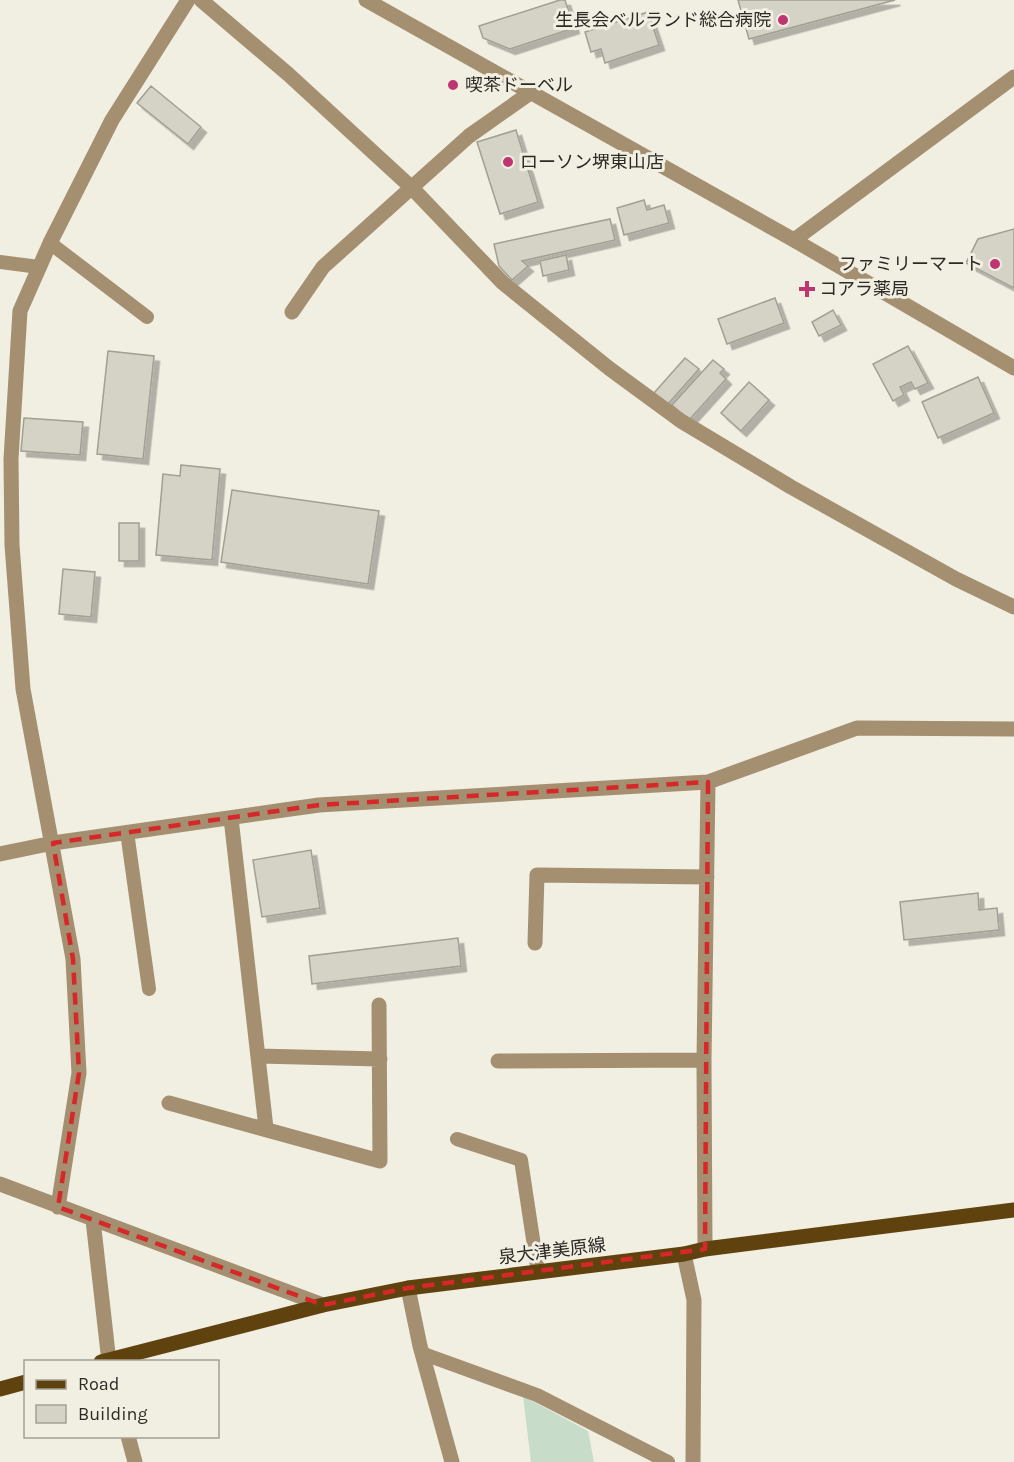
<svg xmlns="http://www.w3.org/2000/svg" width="1014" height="1462" font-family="Karla,'Noto Sans JP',sans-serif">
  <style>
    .green { fill: #c7ddca }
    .building { fill: #d5d2c6; stroke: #a29f93; stroke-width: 1.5; filter: url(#shadow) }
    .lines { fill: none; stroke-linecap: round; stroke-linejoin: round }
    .service { stroke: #a48f70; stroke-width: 14 }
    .minor { stroke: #a48f70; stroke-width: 15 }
    .tertiary { stroke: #a48f70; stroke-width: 15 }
    .primary { stroke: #60420f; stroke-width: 15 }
    .marked { fill: none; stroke: #d62828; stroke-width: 4.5; stroke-dasharray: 12 8; stroke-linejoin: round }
    .poi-dot { fill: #be3571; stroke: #f1eee2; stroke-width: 2 }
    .labels { text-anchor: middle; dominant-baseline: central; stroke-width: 6; stroke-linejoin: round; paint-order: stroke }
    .poi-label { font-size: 18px; fill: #2b2a25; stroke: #f1eee2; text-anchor: start }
    .street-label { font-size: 18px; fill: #2b2a25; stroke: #f1eee2 }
  </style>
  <defs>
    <filter id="shadow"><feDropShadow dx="5.5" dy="5.5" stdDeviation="0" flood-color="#0004"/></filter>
  </defs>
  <rect width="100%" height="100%" fill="#f1eee2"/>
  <!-- green -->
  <path class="green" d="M523 1396 588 1431 594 1462H531Z"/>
  <!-- building -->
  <path class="building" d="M560 0H565L574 28 510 49 483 38 479 26Z
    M738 0H895L749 39Z
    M648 12 659 45 605 63 601 49 591 52 585 32Z
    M151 86 201 127 188 144 137 103Z
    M516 130 538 202 500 214 477 142Z
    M644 200 647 210 664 205 669 223 624 235 617 208Z
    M610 219 615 240 522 261 528 266 512 280 499 266 494 244Z
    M1014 229V288L966 263 978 239Z
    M566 255 569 270 543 276 540 261Z
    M775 298 784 323 727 344 718 319Z
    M833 310 841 325 819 336 812 322Z
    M908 346 928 383 915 389 911 382 900 387 904 395 893 401 873 364Z
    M108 351 154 356 143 459 97 454Z
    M685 358 699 369 667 405 654 393Z
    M713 360 724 369 720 373 726 379 689 420 672 405Z
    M978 377 994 413 938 438 922 402Z
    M749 382 769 400 741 431 721 413Z
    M24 418 83 422 80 455 21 451Z
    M181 465 220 469 212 560 156 555 163 474 180 476Z
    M232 490 379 511 368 584 221 562Z
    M119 523H139V561H119Z
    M63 569 95 572 91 617 59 614Z
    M311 850 320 908 262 917 253 860Z
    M978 893 979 910 997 908 999 930 904 940 900 902Z
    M458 938 461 966 312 984 309 956Z"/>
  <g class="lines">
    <!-- service -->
    <path class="service" d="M50 243 147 317
      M0 262 39 267
      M127 832 149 989
      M457 1139 521 1160 538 1272
      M424 1354 537 1395 668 1462"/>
    <!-- minor -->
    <path class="minor" d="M201 0 288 74 412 188 503 283 610 369 681 421 791 487 956 579 1014 607
      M794 240 1014 77
      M292 312 323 267 469 136 530 93
      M231 818 266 1128
      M0 854 53 843 319 805 708 782 857 728 1014 729
      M535 943 537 875 707 877
      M258 1056 380 1059
      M498 1061 704 1060
      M169 1103 380 1161 379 1005
      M0 1184 323 1305
      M58 1207 79 1073 73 959 23 689 12 545 11 459 20 311 50 243 112 120 188 0
      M93 1220 109 1362
      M705 1249 704 1060 708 782
      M684 1254 694 1300 693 1462
      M408 1288 420 1346 452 1462
      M128 1436 135 1462"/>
    <!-- tertiary -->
    <path class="tertiary" d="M366 0 794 240 1014 368"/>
    <!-- primary -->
    <path class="primary" d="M101 1362 323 1305 408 1288 684 1254 705 1249 1014 1210
      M0 1389 26 1382"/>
  </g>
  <!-- marked area -->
  <path class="marked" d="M708 782 705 1249 408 1288 323 1305 58 1207 79 1073 73 959 53 843 319 805Z"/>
  <!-- markers -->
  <g class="poi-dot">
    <circle cx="783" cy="20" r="6"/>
    <circle cx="453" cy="85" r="6"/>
    <circle cx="508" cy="162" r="6"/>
    <circle cx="995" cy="264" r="6"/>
    <path d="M804 280h6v6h6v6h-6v6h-6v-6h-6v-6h6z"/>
  </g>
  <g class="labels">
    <!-- poi labels -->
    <g class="poi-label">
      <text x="771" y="20" text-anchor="end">生長会ベルランド総合病院</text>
      <text x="465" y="85">喫茶ドーベル</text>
      <text x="520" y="162">ローソン堺東山店</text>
      <text x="983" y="264" text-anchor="end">ファミリーマート</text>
      <text x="819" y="289">コアラ薬局</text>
    </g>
    <!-- street labels -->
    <g class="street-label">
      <text transform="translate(552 1251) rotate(-7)">泉大津美原線</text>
    </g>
  </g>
  <!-- legend -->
  <rect x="24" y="1360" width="195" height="78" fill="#f1eee2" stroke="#a2a096" stroke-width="1.5"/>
  <rect x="36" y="1380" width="30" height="9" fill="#60420f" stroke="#a2a096" stroke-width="1.5"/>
  <text x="78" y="1390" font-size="18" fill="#2b2a25">Road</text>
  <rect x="36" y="1405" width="30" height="18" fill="#d5d2c6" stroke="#a2a096" stroke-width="1.5"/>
  <text x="78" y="1420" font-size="18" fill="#2b2a25">Building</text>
</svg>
